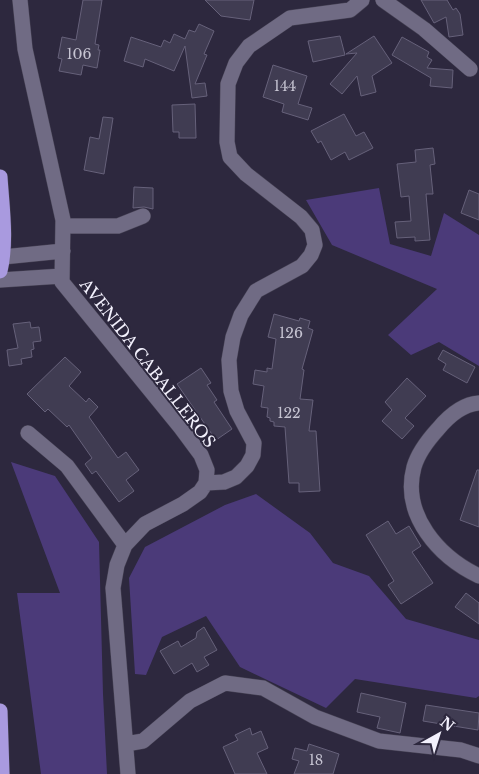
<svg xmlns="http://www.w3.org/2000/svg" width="479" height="774" font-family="'Libre Baskerville',serif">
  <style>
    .green { fill: #4b3a79 }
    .building { fill: #403c52; stroke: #66617a }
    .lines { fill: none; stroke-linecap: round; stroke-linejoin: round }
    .minor-casing { stroke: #464254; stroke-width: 16 }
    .highway-casing { stroke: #464254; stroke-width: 16 }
    .minor { stroke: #706b84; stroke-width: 15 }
    .highway { stroke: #a99adf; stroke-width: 15 }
    .labels { text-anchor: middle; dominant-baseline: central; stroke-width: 4; stroke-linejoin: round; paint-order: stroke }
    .number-label { font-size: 14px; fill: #c6c4d2 }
    .street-label { font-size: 16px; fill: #f3f1fd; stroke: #2d283e }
  </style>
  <rect width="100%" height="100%" fill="#2d283e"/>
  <!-- green -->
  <path class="green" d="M379 188 390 244 431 256 444 213 479 235V366L439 342 411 355 388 335 437 289 332 245 306 200Z
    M11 462 55 476 99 542 103 694 107 774H41L17 593H60Z
    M256 494 310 533 333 563 369 576 406 619 479 640V696L476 698 355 679 326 708 240 667 206 616 162 637 146 675 135 674 129 578 145 547 225 505Z"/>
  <!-- building -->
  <path class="building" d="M83 0H102L95 44 99 45 98 50H100L97 68 83 65 81 75 59 71 62 59 58 58 62 37 76 40Z
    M205 0H254L250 20 221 16Z
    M421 0H447L453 10 456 8 460 14 463 35 449 37 446 17 434 23Z
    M199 24 214 31 204 54 207 55 195 84 205 83 207 96 192 98 185 46 174 71 145 59 143 67 124 61 131 37 161 47 164 40 170 43 174 34 185 39 189 30 195 32Z
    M340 36 345 55 313 62 308 41Z
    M374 36 392 63 372 76 376 92 361 96 357 76 342 94 330 84 357 53 346 54Z
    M402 37 429 52 427 57 432 60 427 68 453 70 452 88 430 86 431 78 392 55Z
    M273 65 307 76 298 104 312 108 308 120 282 112 284 104 263 97Z
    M195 104 196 138H179V132H173L172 105Z
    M344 114 356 136 364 132 373 148 349 160 345 152 331 160 321 141 318 143 311 131Z
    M103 117 113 118 104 174 84 170 90 137 99 139Z
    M433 148 435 164 430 165 433 194H426L430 240 415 241V237L397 238 395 222 411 221 409 196 401 197 397 164 416 162 415 150Z
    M134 187 153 188V209L144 207 133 208Z
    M469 190 479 194V220L461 213Z
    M274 314 299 321 300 318 310 321 308 328 313 330 302 369 304 370 300 399 313 400 309 431H316L320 491 299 492V483H289L285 427 274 426V422L270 421V418L267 417 268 408 261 407 264 386 253 384 255 370 267 372V368L272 369 276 339 268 337Z
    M30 322 31 328 39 327 41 341 33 342 34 349 31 350 32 357 21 359 22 364 9 366 7 350 18 348 13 324Z
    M443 350 475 367 467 383 443 370 446 364 438 359Z
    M65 357 81 372 69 386 86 402 89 398 98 407 89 417 118 458 126 452 139 470 126 480 134 491 119 502 96 471 92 474 85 464 92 458 69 425 67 427 48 409 45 412 27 394Z
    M201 368 211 383 207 385 217 400 214 402 232 429 216 440 177 384Z
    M407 378 426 396 405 418 414 426 402 439 382 421 392 410 385 402Z
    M477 470H479V527L460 520Z
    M388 521 396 534 409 526 421 546 412 552 433 583 401 604 388 585 394 581 366 535Z
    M466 593 479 603V624L455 607Z
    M204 627 217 650 204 657 209 665 197 672 192 663 174 674 160 651 178 641 181 647 196 638 197 632Z
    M361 693 406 703 400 733 377 728 380 717 357 712Z
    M426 705 479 713 478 730 423 721Z
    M250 728 252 735 261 731 268 748 257 753 267 774H235L223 747 238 740 235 735Z
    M309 744 339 754 333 774H294L299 761 292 759 295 748 307 751Z"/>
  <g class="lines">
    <!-- minor casing -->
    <g class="minor-casing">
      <path id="minor" d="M20 0 25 49 63 220 62 282 181 428 201 455 207 470 206 483 200 492 183 504 145 524 125 545 117 565 113 588 128 774
        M383 0 424 29 470 69
        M63 226H118L143 216
        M3 257 63 251
        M0 280 62 276
        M479 403C463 404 448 417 438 429 428 440 418 453 414 467 401 515 439 557 479 576
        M28 433 67 466 125 545
        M206 483 224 482 236 477 247 466 253 455 254 443 237 411 231 391 229 360 233 337 241 315 256 291 302 266 311 255 315 245 312 230 301 217 246 174 230 157 227 142 228 84 236 63 249 46 290 18 350 10 362 0
        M126 744 143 741 190 701 225 683 263 688 315 717 379 741 461 750 479 756"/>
    </g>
    <!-- highway casing -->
    <g class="highway-casing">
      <path id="highway" d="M0 177C2 208 7 241 0 271
        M0 711 2 774"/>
    </g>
    <!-- minor -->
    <use href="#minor" class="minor"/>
    <!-- highway -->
    <use href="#highway" class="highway"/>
  </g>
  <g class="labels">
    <!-- number labels -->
    <g class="number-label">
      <text x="79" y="54">106</text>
      <text x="285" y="86">144</text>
      <text x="291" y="333">126</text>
      <text x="289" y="413">122</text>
      <text x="316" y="760">18</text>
    </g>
    <!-- street labels -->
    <g class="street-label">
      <text transform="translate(148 363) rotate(52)">AVENIDA CABALLEROS</text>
    </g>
  </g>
  <!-- north arrow -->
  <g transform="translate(439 734) rotate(39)" stroke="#2d283e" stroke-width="4" paint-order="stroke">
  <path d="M0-4L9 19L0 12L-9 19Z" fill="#f3f1fd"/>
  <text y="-8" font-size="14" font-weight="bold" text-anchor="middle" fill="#f3f1fd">N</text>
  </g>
</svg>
